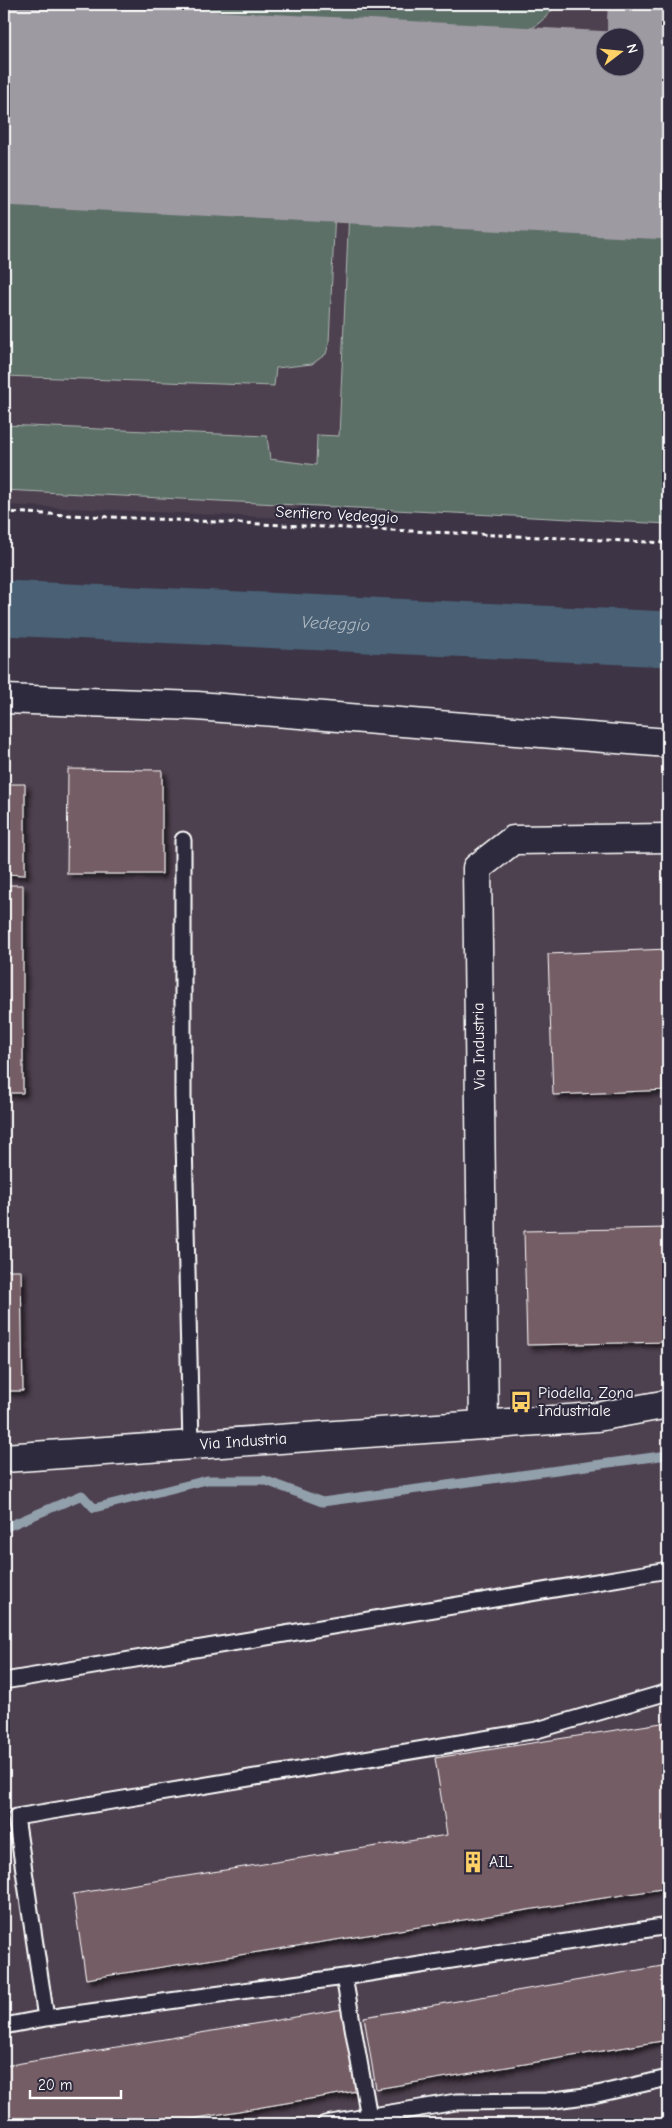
<svg xmlns="http://www.w3.org/2000/svg" width="672" height="2128" font-family="'Comic Neue',sans-serif">
  <style>
    .built { fill: #4e404f; fill-rule: evenodd }
    .green { fill: #5d6f67; stroke: #aeb7b3 }
    .lines { fill: none; stroke-linecap: round; stroke-linejoin: round }
    .stream { stroke: #92a0ac; stroke-width: 9 }
    .river { stroke: #4a6175; stroke-width: 55 }
    .taxiway { stroke: #9e9aa2; stroke-width: 82 }
    .runway { stroke: #9e9aa2; stroke-width: 205 }
    .building { fill: #755d65; stroke: #fff; filter: url(#shadow) }
    .lane-casing { stroke: #fff; stroke-width: 19 }
    .street-casing { stroke: #fff; stroke-width: 31 }
    .path { stroke: #fff; stroke-width: 3; stroke-dasharray: 5 4; stroke-linecap: butt }
    .lane { stroke: #2f2a3d; stroke-width: 15 }
    .street { stroke: #2f2a3d; stroke-width: 28 }
    .labels { text-anchor: middle; dominant-baseline: central; stroke-width: 4; stroke-linejoin: round; paint-order: stroke }
    .street-label { font-size: 16px; fill: #fff; stroke: #2f2a3d }
    .poi-label { font-size: 16px; fill: #fff; stroke: #2f2a3d; text-anchor: start }
    .water-label { font-size: 18px; font-style: italic; fill: #aeb8c1; stroke: #2f2a3d }
  </style>
  <defs>
    <filter id="shadow"><feDropShadow dx="4.5" dy="4.5" stdDeviation="2.5" flood-color="#0009"/></filter>
  </defs>
  <rect width="100%" height="100%" fill="#3d3445"/>
  <filter id="ink" filterUnits="userSpaceOnUse"><feTurbulence type="fractalNoise" baseFrequency=".02" numOctaves="2"/><feDisplacementMap in="SourceGraphic" scale="10" xChannelSelector="R" yChannelSelector="G"/><feConvolveMatrix kernelMatrix="1 2 1 2 8 2 1 2 1" color-interpolation-filters="sRGB"/></filter>
  <g filter="url(#ink)">
    <!-- built -->
    <path class="built" d="M4 4H668V524L301 505 286 518 4 505ZM604 38H634V68H604Z
      M4 701 668 741V2124H4Z"/>
    <!-- green -->
    <path class="green" d="M4 4H557C532 38 494 49 454 54L4 32Z
      M4 171 336 187 329 343 326 354 312 364 276 368 274 386 4 376Z
      M350 187 668 203V524L4 490V425L267 436 270 459 316 465 317 435 339 436Z"/>
    <g class="lines">
      <!-- stream -->
      <path class="stream" d="M4 1528 82 1495 94 1508 207 1480H264L322 1502 668 1455"/>
      <!-- river -->
      <path class="river" id="s1" d="M4 608 668 639"/>
      <!-- taxiway -->
      <path class="taxiway" d="M440 125 564 126C626 117 650 78 648 19L658 73 668 93"/>
      <!-- runway -->
      <path class="runway" d="M4 103 668 137"/>
    </g>
    <!-- building -->
    <path class="building" d="M68 769 162 770V874H67Z
      M4 784H25V875L4 874Z
      M4 885H23V1093H4Z
      M668 949V1090L553 1095 548 954Z
      M668 1228V1342L527 1345 524 1231Z
      M4 1270H21L23 1391H4Z
      M668 1722V1888L86 1979 73 1894 447 1835 435 1758Z
      M668 1965V2040L376 2089 364 2017Z
      M343 2009 357 2091 162 2124H4V2066Z"/>
    <g class="lines">
      <!-- lane casing -->
      <g class="lane-casing">
        <path id="lane" d="M183 840V1096L191 1445
          M4 1681 668 1570
          M668 1692 537 1730 16 1817 46 2018 344 1977 668 1926
          M344 1977 369 2117
          M4 2026 46 2018
          M325 2124 456 2102 547 2101 593 2095 668 2078"/>
      </g>
      <!-- street casing -->
      <g class="street-casing">
        <g id="street">
          <path d="M4 699 197 706 668 743"/>
          <path d="M484 1425 477 868 513 840 668 838"/>
          <path id="s2" d="M4 1458 597 1417 668 1404"/>
        </g>
      </g>
      <!-- path -->
      <path class="path" d="M4 512 668 543"/>
      <!-- lane -->
      <use href="#lane" class="lane"/>
      <!-- street -->
      <use href="#street" class="street"/>
    </g>
  </g>
  <!-- icons -->
  <defs>
    <g id="bus-bare" transform="scale(1.725)"><path d="M-5-6H5V4H4V6H2V4H-2V6H-4V4H-5ZM-3.5-4V0h7V-4ZM-3.5 1.2v1.5H-2V1.2ZM2 1.2v1.5H3.5V1.2Z" fill="#ffd166" stroke="#2f2a3d" stroke-width="2.5" paint-order="stroke"/></g>
    <g id="building-bare" transform="scale(1.725)"><path d="M-4-6H4V6H1V3H-1V6H-4ZM-2.5-4.3h1.7v1.8h-1.7ZM.8-4.3h1.7v1.8H.8ZM-2.5-1h1.7V.8h-1.7ZM.8-1h1.7V.8H.8Z" fill="#ffd166" stroke="#2f2a3d" stroke-width="2.5" paint-order="stroke"/></g>
  </defs>
  <g fill-rule="evenodd">
    <use href="#bus-bare" x="521" y="1402"/>
    <use href="#building-bare" x="473" y="1862"/>
  </g>
  <g class="labels">
    <!-- street labels -->
    <g class="street-label">
      <text transform="translate(337 515) rotate(3)">Sentiero Vedeggio</text>
      <text transform="translate(479 1046) rotate(-91)">Via Industria</text>
      <text stroke="none"><textPath href="#s2" startOffset="240">Via Industria</textPath></text>
    </g>
    <!-- poi labels -->
    <g class="poi-label">
      <text x="538" y="1393">Piodella, Zona<tspan x="538" dy="18">Industriale</tspan></text>
      <text x="489" y="1862">AIL</text>
    </g>
    <!-- water labels -->
    <g class="water-label">
      <text stroke="none"><textPath href="#s1" startOffset="332">Vedeggio</textPath></text>
    </g>
  </g>
  <!-- margin -->
  <rect width="672" height="2128" fill="none" stroke="#2f2a3d" stroke-width="20"/>
  <rect x="10" y="10" width="652" height="2108" fill="none" stroke="#fff" stroke-width="2" filter="url(#ink)"/>
  <!-- north arrow -->
  <g transform="translate(620 52) rotate(74)"><circle r="24" fill="#2f2a3d" stroke="#827f8b"/>
  <path d="M0-4L9 19L0 12L-9 19Z" fill="#ffd166"/>
  <text y="-8" font-size="14" font-weight="bold" text-anchor="middle" fill="#ffffff">N</text>
  </g>
  <!-- scale -->
  <path d="M30 2090v8h91v-8" fill="none" stroke="#ffffff" stroke-width="2.5"/>
  <text x="38" y="2090" font-size="15" fill="#ffffff" stroke="#2f2a3d" stroke-width="4" paint-order="stroke">20 m</text>
</svg>
